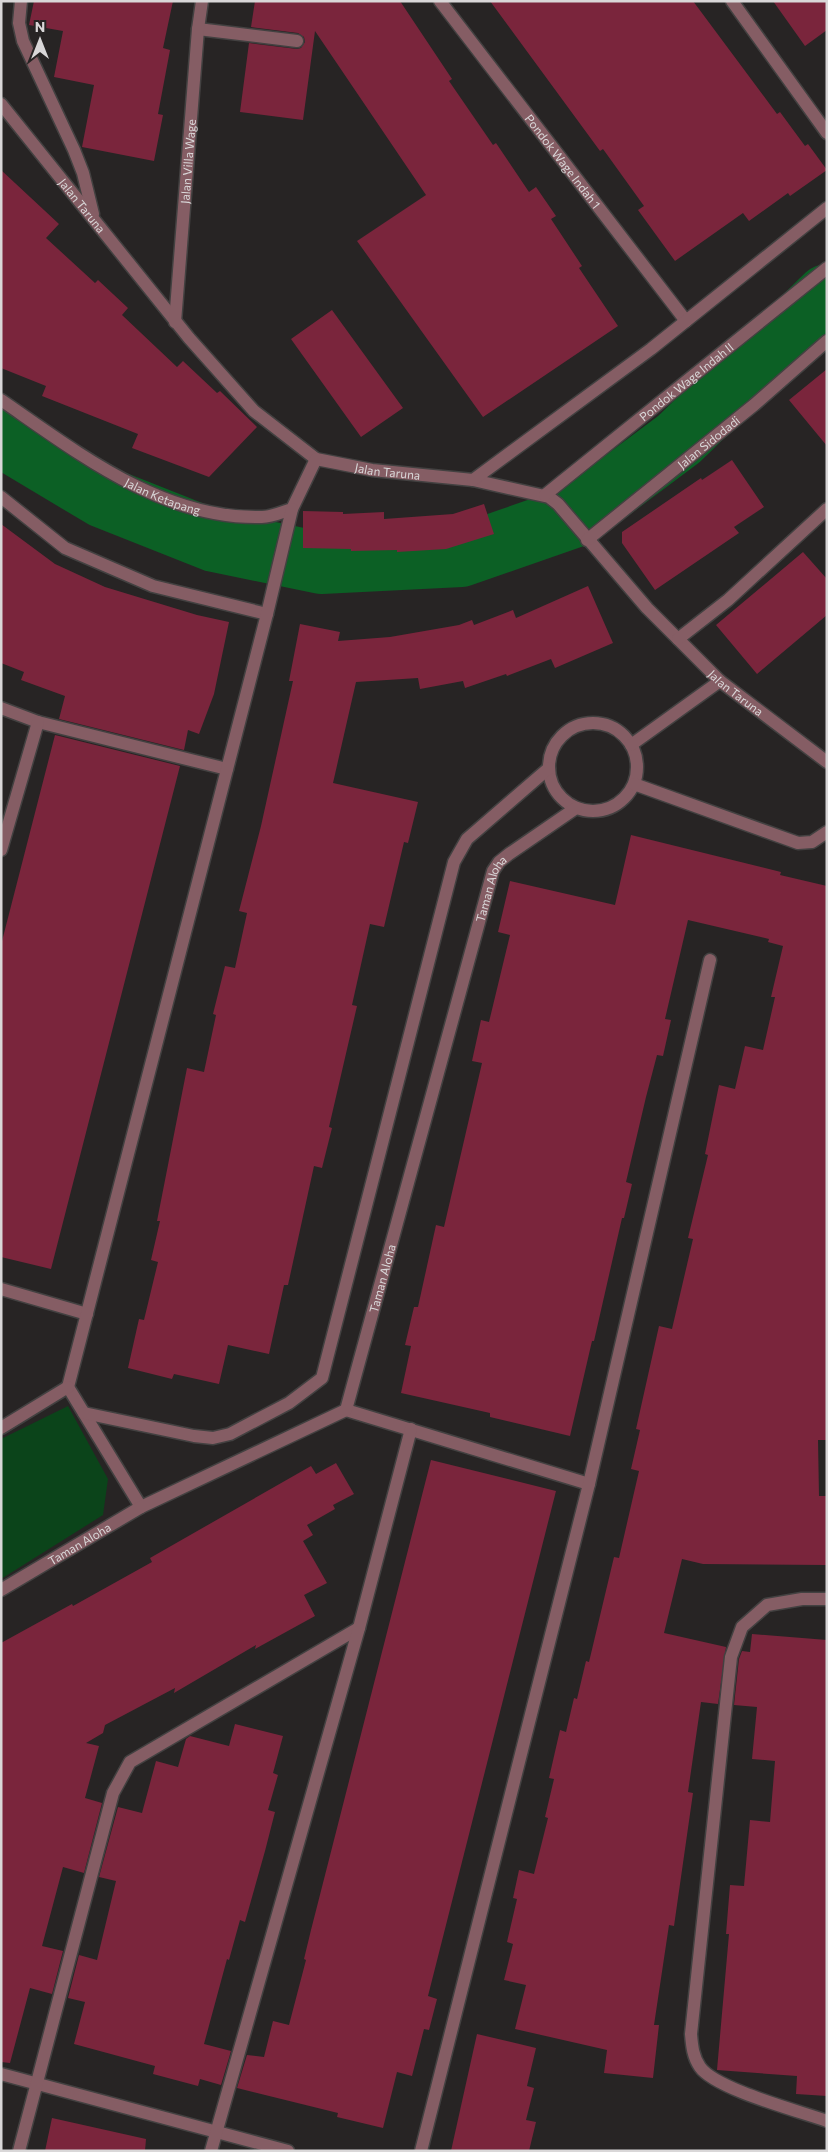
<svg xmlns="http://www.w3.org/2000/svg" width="828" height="2152" font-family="Commissioner,sans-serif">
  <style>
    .green { fill: #0b441a }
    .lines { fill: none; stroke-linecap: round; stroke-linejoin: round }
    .river { stroke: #0c6025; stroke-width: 62 }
    .building { fill: #7a253c }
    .minor-casing { stroke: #434141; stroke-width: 15 }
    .minor { stroke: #855d64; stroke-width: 12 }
    .labels { text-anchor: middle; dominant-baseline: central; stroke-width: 4; stroke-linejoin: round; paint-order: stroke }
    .street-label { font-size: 12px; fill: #d9d7d8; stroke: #272424 }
  </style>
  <rect width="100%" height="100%" fill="#272424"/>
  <!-- green -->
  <path class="green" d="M68 1406 108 1479 103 1515 1 1579V1439Z"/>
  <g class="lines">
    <!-- river -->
    <path class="river" d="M1 436 103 497 214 541 321 563 461 556 576 516 679 439 827 295"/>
  </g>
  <!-- building -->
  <path class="building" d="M34 1H173L163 48 170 50 158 114 163 115 154 161 82 147 94 85 54 77 63 31 29 25Z
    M255 1H400L452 79 449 81 493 145 496 143 529 192 536 187 556 216 551 219 582 266 579 268 618 326 483 417 357 241 426 195 315 31 303 120 240 112 249 43 297 49 301 48 305 42 304 37 298 33 251 27Z
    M490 1H693L777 114 780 112 805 146 808 144 827 170 790 196 788 193 749 221 743 213 675 261 638 210 644 206 603 149 600 151Z
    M773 1H827V30L805 46Z
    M1 170 59 224 46 238 95 283 98 280 128 308 122 315 177 367 183 361 217 393 220 391 257 427 209 477 132 448 138 434 42 396 46 386 1 368Z
    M332 310 403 408 361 437 291 339Z
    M827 369V446L789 400Z
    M732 460 764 507 734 527 739 533 655 590 622 543V532L701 478 702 480Z
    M484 504 494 534 446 549 397 552V550L351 551V549L303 548V511L343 512V514L384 512V519L453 514Z
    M1 524 55 564 105 587 197 615 229 622 214 694 199 734 188 730 184 750 59 719 65 696 21 680 24 672 1 663Z
    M803 552 827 579V615L757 674 716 625Z
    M588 586 613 643 555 668 551 659 507 676 506 674 465 688 463 681 420 689 418 678 356 682 333 783 418 802 408 843 404 842 384 927 370 924 352 1005 357 1006 329 1127 332 1128 322 1168 314 1166 288 1285H284L269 1354 228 1345 219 1384 174 1374 172 1379 128 1368 139 1319 144 1320 158 1262 151 1260 160 1221H157L187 1068 204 1072 216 1015 213 1014 225 966 235 968 247 913 239 911 261 826 293 681H289L300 624 340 632 338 641 390 637 459 625 472 620 474 625 513 610 516 618Z
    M55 735 180 766 51 1269 1 1257V945Z
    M631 835 781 872 780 875 827 886V1440H818L819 1496H827V1565L703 1564 682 1559 664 1633 726 1647 718 1704 701 1702 688 1792 693 1793 674 1926 669 1925 654 2025H659L653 2078 604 2073 607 2050 515 2029 526 1985 504 1980 513 1944 507 1942 517 1899 513 1898 519 1870 534 1874 548 1818 545 1817 554 1779 549 1778 560 1730 566 1732 574 1698 577 1699 586 1661 589 1662 614 1557 619 1558 639 1471 631 1469 640 1430 636 1429 659 1326 672 1329 693 1239 688 1238 708 1155 705 1154 719 1085 735 1089 745 1046 763 1050 775 997H771L783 946 768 942 769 939 688 920 665 1019 671 1020 663 1056 657 1055 646 1097 626 1182 632 1184 624 1218H622L594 1341H592L570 1436 490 1417V1413L401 1393 411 1346 405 1345 414 1307H418L436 1225 444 1227 482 1063 472 1061 481 1020 489 1022 510 935 498 932 510 881 615 905Z
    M431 1460 556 1491 428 1996 437 1999 429 2030 424 2029 412 2076 397 2072 383 2128 337 2117 338 2113 237 2088 247 2055 264 2057 273 2021 289 2025 306 1960 304 1959 311 1930Z
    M336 1463 354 1494 333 1505 335 1509 307 1525 313 1535 303 1541 327 1583 304 1595 315 1616 255 1649 256 1645 174 1693 175 1688 105 1725 103 1733 86 1743 99 1746 85 1798 102 1803 84 1873 63 1867 42 1946 63 1951 52 1994 30 1988 10 2063 1 2062V1643L72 1604 73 1606 152 1562 150 1558 311 1466 316 1474Z
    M752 1634 827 1640V2096L796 2094 797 2076 717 2070 729 1934H726L730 1885 744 1886 750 1820 770 1822 775 1761 752 1759 757 1707 734 1705 739 1659 742 1651 750 1652Z
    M235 1724 283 1736 273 1773 278 1775 268 1810 275 1812 265 1851 245 1922 240 1920 229 1960 227 1959 204 2044 231 2051 221 2085 200 2079 198 2086 153 2074 155 2066 74 2044 85 2002 68 1998 79 1955 97 1960 116 1881 99 1877 118 1807 142 1813 156 1761 178 1767 186 1739 190 1736 229 1746Z
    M477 2034 536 2048 527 2086 534 2088 526 2120 536 2122 529 2151H451Z
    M52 2118 146 2139 145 2151H45Z"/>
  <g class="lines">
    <!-- minor casing -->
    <g class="minor-casing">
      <g id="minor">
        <path d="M21 1 19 23 23 41 74 150 83 173 93 214"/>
        <path id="s1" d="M440 1 686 321"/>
        <path d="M732 1 827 133"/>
        <path d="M198 29 297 41"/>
        <path id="s2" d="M1 104 189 338 254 411 316 459 372 470 473 480 549 497 558 504 647 608 720 681 827 762"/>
        <path id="s3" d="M175 322 198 29 202 1"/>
        <path id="s4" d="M1 400C78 453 163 520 262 517 272 517 282 512 292 509L316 459"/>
        <path d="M473 480 651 349 827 208"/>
        <path id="s5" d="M545 495 827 268"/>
        <path d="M1 497 65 548 153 586 267 614"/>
        <path id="s6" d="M587 540 754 405 827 341"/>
        <path d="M678 639 728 600 827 509"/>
        <path d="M1 708 38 722 227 769"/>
        <circle cx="593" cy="767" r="44"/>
        <path d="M631 745 720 681"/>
        <path d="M634 784 798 843 812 842 827 832"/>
        <path d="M1 850 38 722"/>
        <path d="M1 1289 87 1314"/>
        <path d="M68 1387 267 614 292 509"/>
        <path d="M68 1387 141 1507"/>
        <path d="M346 1410 589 1484"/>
        <path d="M84 1413 194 1436 213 1438 230 1434 289 1403 322 1378 454 862 467 839 549 768"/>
        <path d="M1 1428 68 1387"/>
        <path id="s7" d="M1 1590 141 1507 346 1410 493 871 499 862 509 854 576 808"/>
        <path d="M827 1599H802L767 1605 742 1627 731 1657 691 2034C692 2046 693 2057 700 2067 715 2089 799 2111 827 2121"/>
        <path d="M1 2074 288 2151"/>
        <path d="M19 2151 113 1793 130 1762 359 1628"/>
        <path d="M211 2151 359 1628 411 1429"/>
        <path d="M421 2151 589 1484 710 960"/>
      </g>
    </g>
    <!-- minor -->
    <use href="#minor" class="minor"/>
  </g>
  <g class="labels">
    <!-- street labels -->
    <g class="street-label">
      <text stroke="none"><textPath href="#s3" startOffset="161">Jalan Villa Wage</textPath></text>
      <text stroke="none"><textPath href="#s1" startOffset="202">Pondok Wage Indah 1</textPath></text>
      <text stroke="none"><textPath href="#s2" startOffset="130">Jalan Taruna</textPath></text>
      <text stroke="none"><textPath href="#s5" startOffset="181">Pondok Wage Indah II</textPath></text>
      <text stroke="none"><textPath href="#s6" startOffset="156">Jalan Sidodadi</textPath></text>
      <text stroke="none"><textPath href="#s2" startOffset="549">Jalan Taruna</textPath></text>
      <text stroke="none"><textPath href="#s4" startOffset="189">Jalan Ketapang</textPath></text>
      <text stroke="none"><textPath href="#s2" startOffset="984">Jalan Taruna</textPath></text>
      <text stroke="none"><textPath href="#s7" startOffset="931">Taman Aloha</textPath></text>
      <text stroke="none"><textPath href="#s7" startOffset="526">Taman Aloha</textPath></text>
      <text stroke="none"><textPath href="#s7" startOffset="91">Taman Aloha</textPath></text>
    </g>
  </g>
  <!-- border -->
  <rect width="828" height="2152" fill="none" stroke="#d9d7d8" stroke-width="5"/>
  <!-- north arrow -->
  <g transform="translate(40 40)" stroke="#272424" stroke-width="4" paint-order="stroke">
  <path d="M0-4L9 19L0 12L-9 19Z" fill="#d9d7d8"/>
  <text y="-8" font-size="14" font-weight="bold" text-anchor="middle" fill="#d9d7d8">N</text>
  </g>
</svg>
